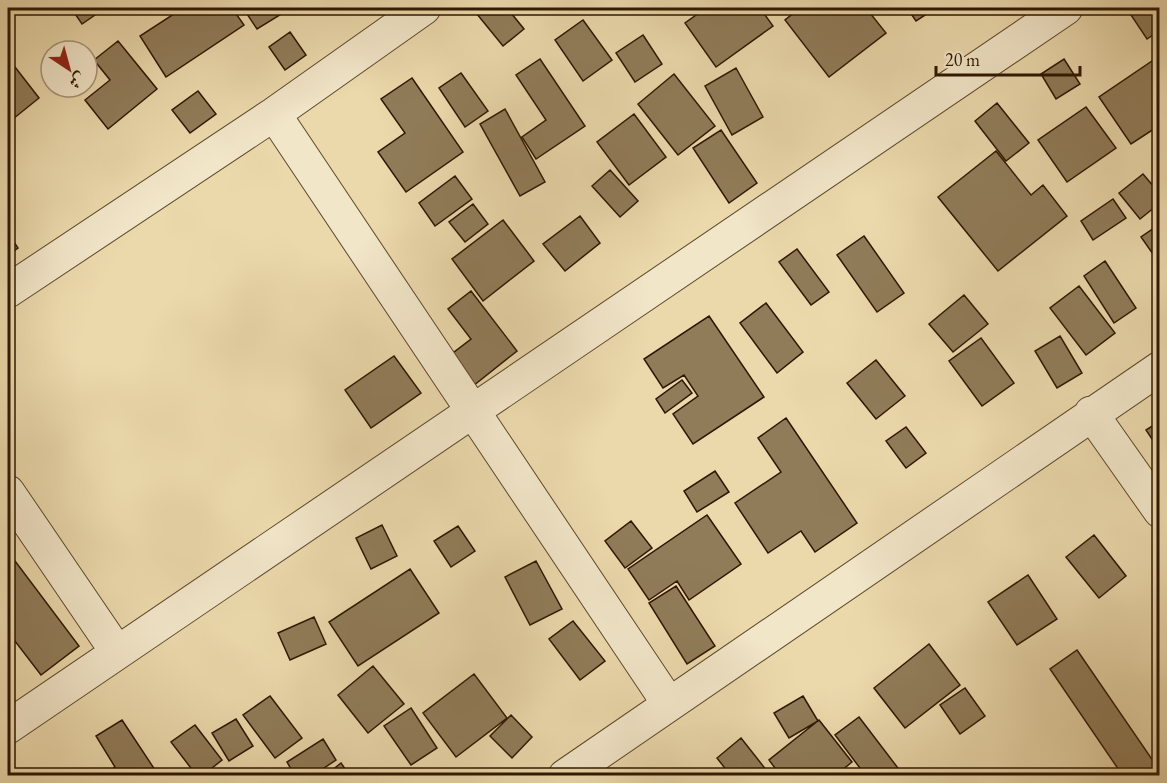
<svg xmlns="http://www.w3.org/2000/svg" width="1167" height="783" font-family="'EB Garamond',Amiri,serif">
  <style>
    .building { fill: #907c59; stroke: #2e1700; stroke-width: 1.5 }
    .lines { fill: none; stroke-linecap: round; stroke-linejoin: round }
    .minor-casing { stroke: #5d482b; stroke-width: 35 }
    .minor { stroke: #f2e6c9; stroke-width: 33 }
  </style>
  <rect width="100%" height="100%" fill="#ebd9ac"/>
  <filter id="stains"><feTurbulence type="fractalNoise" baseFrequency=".00333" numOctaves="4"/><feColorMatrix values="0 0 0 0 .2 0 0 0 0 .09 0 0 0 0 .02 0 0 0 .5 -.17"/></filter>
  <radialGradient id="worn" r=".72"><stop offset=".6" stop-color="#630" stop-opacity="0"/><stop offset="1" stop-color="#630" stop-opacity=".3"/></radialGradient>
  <!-- building -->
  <path class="building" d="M71 8H105L82 24Z
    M183 8H232L244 25 166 77 140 36Z
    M243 8H280L283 13 257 29Z
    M472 8H507L524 29 503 46Z
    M706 8H760L773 26 716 67 685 23Z
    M800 8H866L886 33 829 77 785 20Z
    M907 8H936L916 21Z
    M1142 8H1156L1160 12V30L1147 39 1131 15Z
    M583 20 612 60 583 81 555 40Z
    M290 32 306 55 285 70 269 47Z
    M643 35 662 64 635 82 616 53Z
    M118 41 157 89 108 129 85 100 110 80 94 60Z
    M8 58 39 98 8 123Z
    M540 59 585 126 536 159 522 137 546 120 516 75Z
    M1064 59 1080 84 1056 99 1041 74Z
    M1152 61 1160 72V125L1131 144 1099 97Z
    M736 68 763 117 732 135 705 86Z
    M461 73 488 111 465 127 439 88Z
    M674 74 715 126 678 155 638 104Z
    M412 78 463 152 406 192 378 152 405 133 381 99Z
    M198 91 216 114 190 133 172 110Z
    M997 103 1029 143 1006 161 975 121Z
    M1086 107 1116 148 1067 182 1038 140Z
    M505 109 545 182 520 196 480 124Z
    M634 114 666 157 629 185 597 142Z
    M721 130 757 183 729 203 693 148Z
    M996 151 1031 195 1043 185 1067 216 998 271 938 197Z
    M610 170 638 201 620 217 592 186Z
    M1143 174 1160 194V203L1140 219 1119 193Z
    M455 176 472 199 435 226 419 203Z
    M1113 199 1126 218 1093 240 1081 221Z
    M473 204 488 224 465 242 449 222Z
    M580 216 600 243 565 271 543 244Z
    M503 220 534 261 483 301 452 259Z
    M1160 224V264L1141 237Z
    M8 233 18 248 8 255Z
    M864 236 904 293 877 312 837 255Z
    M797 249 829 292 811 305 779 262Z
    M1105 261 1136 308 1114 323 1084 276Z
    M1079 286 1115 333 1086 355 1050 308Z
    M471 291 517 351 473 386 449 356 471 339 448 309Z
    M964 295 988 324 953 352 929 324Z
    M766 303 803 352 777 373 740 323Z
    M709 316 764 397 693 444 673 414 698 396 684 375 663 388 644 359Z
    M1060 336 1082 373 1057 388 1035 351Z
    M981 338 1014 383 982 406 949 361Z
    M394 356 421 393 371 428 345 390Z
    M876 360 905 396 876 419 847 383Z
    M682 380 692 393 665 413 656 399Z
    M786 418 857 523 815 552 801 531 768 553 735 503 781 472 758 438Z
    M1160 421V451L1146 430Z
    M906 427 926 453 906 468 886 441Z
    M715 471 729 492 697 512 684 491Z
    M707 515 741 564 689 600 677 581 649 600 628 569Z
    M631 521 652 548 625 568 605 541Z
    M382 525 397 556 371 569 356 538Z
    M458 526 475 551 451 567 434 541Z
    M1094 535 1126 576 1099 598 1066 557Z
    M15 561 79 646 41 675 8 632V567Z
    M536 561 562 609 530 625 505 577Z
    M410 569 439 613 358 666 329 622Z
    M1028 575 1057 619 1017 645 988 602Z
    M676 586 715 646 687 664 649 603Z
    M314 617 326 644 290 660 278 633Z
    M573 621 605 661 580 680 549 639Z
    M929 644 960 685 905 728 874 688Z
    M1077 650 1160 771V776H1123L1050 669Z
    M373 666 404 704 368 733 338 695Z
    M474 674 507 718 456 757 423 713Z
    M965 688 985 716 960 734 940 705Z
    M270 696 302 738 275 758 243 715Z
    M803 696 818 721 789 738 774 713Z
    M411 708 437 748 411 765 384 726Z
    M511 715 532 737 512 758 490 736Z
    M859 717 904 776H866L835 735Z
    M236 719 253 746 229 761 212 733Z
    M122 720 159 776H102L115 767 96 736Z
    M819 720 852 762 835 776H781L769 760Z
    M195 725 222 760 202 776H197L171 742Z
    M741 738 771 776H731L717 758Z
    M323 739 336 760 312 776H295L287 762Z
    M341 763 350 776H325Z"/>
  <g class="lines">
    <!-- minor casing -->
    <g class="minor-casing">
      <path id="minor" d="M274 114 669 704
        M8 291 274 114 424 8
        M1091 413 1160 511
        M8 492 117 652
        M8 727 1066 8
        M565 776 1160 368"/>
    </g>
    <!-- minor -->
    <use href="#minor" class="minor"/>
  </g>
  <!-- margin -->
  <rect width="1167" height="783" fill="none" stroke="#ebd9ac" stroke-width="30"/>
  <rect x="9" y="9" width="1149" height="765" fill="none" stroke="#2e1700" stroke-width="3"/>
  <rect x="15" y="15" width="1137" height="753" fill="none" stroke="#2e1700" stroke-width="1.5"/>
  <!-- north arrow -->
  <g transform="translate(69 69) rotate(144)"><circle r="28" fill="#f2e6c9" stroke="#a49379" stroke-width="1.5"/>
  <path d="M0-4.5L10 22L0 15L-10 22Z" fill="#8f2418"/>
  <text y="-9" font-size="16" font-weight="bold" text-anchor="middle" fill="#2e1700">ش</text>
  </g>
  <!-- scale -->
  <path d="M936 66v9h144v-9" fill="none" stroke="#2e1700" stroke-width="3"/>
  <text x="945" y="66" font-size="18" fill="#2e1700" stroke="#f2e6c9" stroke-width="4.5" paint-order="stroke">20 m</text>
  <rect width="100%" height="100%" filter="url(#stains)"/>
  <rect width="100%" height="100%" fill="url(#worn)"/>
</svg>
